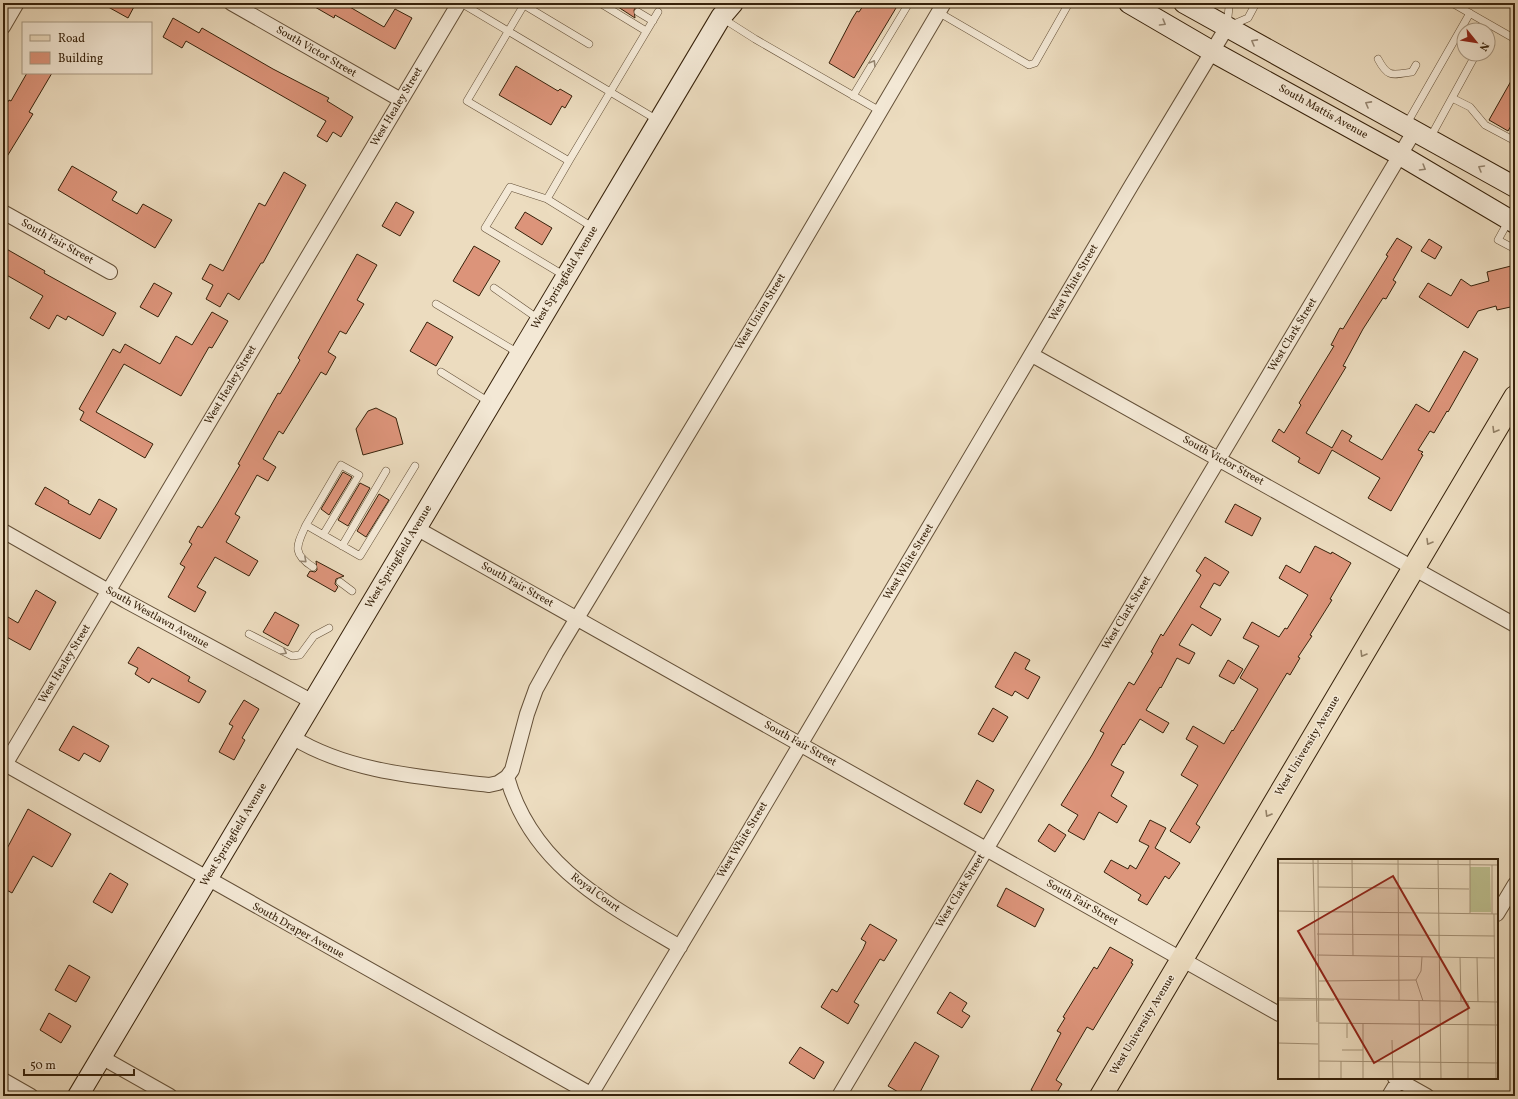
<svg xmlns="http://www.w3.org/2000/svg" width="1518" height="1099" font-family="Vollkorn,serif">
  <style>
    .building { fill: #dc947a; stroke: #37220b }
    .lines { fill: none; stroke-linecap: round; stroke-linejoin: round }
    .lane-casing { stroke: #645038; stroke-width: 8 }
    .street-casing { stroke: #645038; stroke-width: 16 }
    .secondary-casing { stroke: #37220b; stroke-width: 22 }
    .primary-casing { stroke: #37220b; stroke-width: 24 }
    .lane { stroke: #f3e8d5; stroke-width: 7 }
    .street { stroke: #f3e8d5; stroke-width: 14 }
    .secondary { stroke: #f3e8d5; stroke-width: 20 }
    .primary { stroke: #ecdcbf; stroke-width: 22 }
    .oneway { stroke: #958570 }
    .oneway2 { stroke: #927f65 }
    .labels { text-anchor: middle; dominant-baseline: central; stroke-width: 3; stroke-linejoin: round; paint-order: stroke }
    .street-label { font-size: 11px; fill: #37220b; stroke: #f3e8d5 }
    .inset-road { fill: none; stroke: #a49277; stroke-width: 1 }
    .view { fill: #8f2418; fill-opacity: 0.15; stroke: #8f2418; stroke-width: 2 }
    .inset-edge { fill: none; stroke: #37220b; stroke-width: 2 }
  </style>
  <rect width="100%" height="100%" fill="#ecdcbf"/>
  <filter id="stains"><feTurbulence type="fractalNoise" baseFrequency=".005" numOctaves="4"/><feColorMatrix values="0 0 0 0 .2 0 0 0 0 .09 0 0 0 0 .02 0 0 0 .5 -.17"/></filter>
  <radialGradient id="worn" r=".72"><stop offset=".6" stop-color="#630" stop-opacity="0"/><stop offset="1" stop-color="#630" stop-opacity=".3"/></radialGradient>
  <!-- building -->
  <path class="building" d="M101 3H136L128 18Z
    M308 3H343L384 27 395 9 412 18 395 49 335 15 334 18Z
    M612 3H643L640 8 636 7 634 10 635 18Z
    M865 3H899L854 78 829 63 852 19 857 11 859 12Z
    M173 18 199 33 202 28 273 69 329 98 327 101 353 117 341 137 333 132 327 142 317 136 326 121 186 41 182 48 163 37Z
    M516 66 558 91 560 89 572 96 565 108 562 106 551 125 499 95Z
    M27 73H52L29 112 33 114 3 163V110L9 100 11 101Z
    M1515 74V119L1508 131 1489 120Z
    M72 166 117 192 112 200 137 214 143 204 172 220 155 248 58 190Z
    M284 172 306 185 263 263H261L239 300 228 293 220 307 206 299 213 285 202 279 210 264 223 271 259 203 265 206Z
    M396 202 414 212 400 236 382 226Z
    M525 212 552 228 542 245 515 228Z
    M1397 238 1412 247 1393 280 1396 282 1386 299 1383 298 1363 329 1343 366 1346 367 1306 433 1332 448 1342 430 1352 436 1349 441 1382 460 1416 404 1429 412 1464 351 1478 359 1448 412 1447 411 1434 433 1430 431 1418 450 1423 452 1421 454 1423 455 1391 511 1368 498 1380 478 1332 450 1319 474 1298 462 1300 458 1272 441 1279 429 1284 433 1301 405 1299 403 1334 346 1331 345 1340 328 1343 329 1360 301 1388 256 1386 255Z
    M1429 239 1442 247 1435 259 1421 251Z
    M474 246 500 261 479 296 453 281Z
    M3 247 45 271 44 273 116 313 103 336 68 316 66 320 57 315 49 329 30 318 43 296 3 273Z
    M357 254 377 265 357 300 364 304 346 334 340 331 328 352 336 357 326 375 321 372 283 434 279 431 263 459 276 467 268 481 257 475 235 514 240 517 226 542 258 561 249 576 215 557 197 587 206 592 195 612 168 597 185 567 180 564 192 544 189 542 198 526 202 528 217 504 240 465 238 464 278 393 280 394 300 360 298 358Z
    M1515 265V306L1497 310 1496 306 1478 311 1468 328 1419 297 1428 283 1451 296 1461 279 1471 286 1489 281 1487 272Z
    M154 283 172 293 158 317 140 307Z
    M212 312 228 321 212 348 209 347 181 396 124 364 96 412 153 444 145 458 80 420 84 412 79 409 113 349 120 353 125 344 160 364 176 336 192 345Z
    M427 322 453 337 436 366 410 351Z
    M376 408 396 418 403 444 363 455 356 429 368 411Z
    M343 472 352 477 329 515 321 509Z
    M360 483 370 488 348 526 338 520Z
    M45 487 69 501 68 503 90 515 99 499 117 509 100 539 35 504Z
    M379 494 389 500 366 537 357 531Z
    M1235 504 1261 518 1252 536 1225 522Z
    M1315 546 1331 554 1332 552 1351 563 1330 599 1332 600 1310 635 1312 636 1298 657 1300 658 1290 675 1287 673 1196 824 1200 827 1190 843 1170 831 1198 785 1181 775 1198 746 1186 739 1193 726 1224 744 1232 730 1233 731 1258 689 1240 678 1259 646 1243 638 1252 622 1279 637 1285 628 1287 629 1308 595 1279 578 1286 565 1300 573Z
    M1205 557 1229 572 1220 586 1214 583 1200 607 1221 619 1211 636 1192 624 1179 645 1195 653 1189 664 1177 658 1161 688 1160 687 1146 710 1169 723 1163 733 1140 719 1124 745 1123 744 1111 765 1124 772 1111 796 1127 806 1117 823 1099 812 1084 840 1068 831 1078 815 1061 805 1092 755 1104 733 1100 731 1129 682 1134 685 1153 653 1151 652 1161 634 1163 636 1201 575 1196 571Z
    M316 561 344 576 336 579 335 584 338 587 335 592 307 576 310 571 315 572 317 570Z
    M36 590 56 602 30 650 3 635V627L8 617 18 623Z
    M275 612 299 625 288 646 263 632Z
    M138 647 190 677 188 681 206 691 199 703 152 678 149 683 135 674 138 668 128 663Z
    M1015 652 1030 660 1025 669 1040 677 1028 699 1015 691 1012 696 995 687Z
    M1228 660 1243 669 1234 684 1219 676Z
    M244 700 259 709 242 738 245 740 234 760 219 752 233 726 229 724Z
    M993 708 1008 717 993 742 978 734Z
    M73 726 109 746 100 762 84 753 79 761 59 750Z
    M977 780 994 790 981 813 964 804Z
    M28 809 71 834 52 867 33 856 12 893 3 888V856Z
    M1150 820 1166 828 1155 848 1180 863 1169 879 1165 876 1147 905 1138 900 1141 895 1104 872 1111 860 1128 869 1130 865 1136 869 1149 846 1139 841Z
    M1049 824 1066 835 1055 852 1038 841Z
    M110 873 128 884 112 913 93 902Z
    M1006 888 1044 909 1035 927 997 906Z
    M870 924 897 940 884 961 880 959 854 1002 859 1005 848 1024 821 1007 832 989 837 992 863 949 866 942 861 939Z
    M1110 947 1133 960 1131 963 1133 964 1093 1030 1087 1027 1056 1080 1062 1084 1055 1096H1041L1031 1090 1061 1033 1057 1031 1065 1018 1063 1017 1094 967 1097 969Z
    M69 965 90 977 76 1002 55 990Z
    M950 992 967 1003 962 1011 970 1016 962 1028 937 1013Z
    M49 1013 71 1026 61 1043 40 1030Z
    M915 1042 939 1056 918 1096H905L888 1086Z
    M800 1047 824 1062 814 1079 789 1063Z"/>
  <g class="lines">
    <!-- lane casing -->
    <g class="lane-casing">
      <path id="lane" d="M461 3 659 121
        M525 3 467 101 569 161 658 12
        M600 3 646 31
        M1231 3 1229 7 1227 27 1248 18 1256 3
        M1452 3 1515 39
        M524 5 589 44
        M638 12 653 21
        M938 12 1029 65 1035 63 1069 3
        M722 18 755 39 880 111
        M1378 59C1388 78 1392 75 1412 72L1416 65
        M853 96 909 3
        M1452 98 1470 107 1485 125 1515 141
        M1406 125 1470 13
        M1430 138 1476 54
        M569 161 547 199 594 228
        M547 199 510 187 485 228 565 276
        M1509 220 1498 240 1515 249
        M494 288 540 320
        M436 304 520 354
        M441 372 489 402
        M306 525C297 545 291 553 313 567
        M323 535 359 475 341 465 306 525 360 556 415 466
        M342 546 386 471
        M340 582 352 591
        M249 634 292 656 300 655 314 636 329 628"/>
    </g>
    <!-- street casing -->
    <g class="street-casing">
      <path id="street" d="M231 3 401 100
        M3 27 17 3
        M3 212 110 272
        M1032 355 1515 625
        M416 528 1279 1014
        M3 531 126 601 313 702
        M292 737C350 773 423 777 489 785L498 783 507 777
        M3 763 594 1096
        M3 768 459 3
        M1497 914 1515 884
        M680 947C606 903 532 866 507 777L512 770 527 714 536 689 556 653 775 290 944 3
        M101 1057 170 1096
        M1395 1078 1427 1096
        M3 1080 31 1096
        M590 1096 739 848 1131 186 1227 27
        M839 1096 1415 130
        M1389 1096 1400 1078"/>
    </g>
    <!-- secondary casing -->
    <g class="secondary-casing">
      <path id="secondary" d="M1129 3 1213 52 1400 155 1515 223
        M1184 3 1515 187
        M78 1096 659 121 721 17 733 3"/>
    </g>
    <!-- primary casing -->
    <g class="primary-casing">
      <path id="primary" d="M1101 1096 1515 397"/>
    </g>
    <!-- lane -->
    <use href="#lane" class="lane"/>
    <!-- street -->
    <use href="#street" class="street"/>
    <!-- secondary -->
    <use href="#secondary" class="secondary"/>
    <!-- primary -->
    <use href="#primary" class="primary"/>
  </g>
  <!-- one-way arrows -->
  <defs><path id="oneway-chevron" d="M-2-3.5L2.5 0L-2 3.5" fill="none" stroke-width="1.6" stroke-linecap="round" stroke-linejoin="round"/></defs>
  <g class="oneway">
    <use href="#oneway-chevron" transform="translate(1163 23) rotate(30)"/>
    <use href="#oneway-chevron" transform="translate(1254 42) rotate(-151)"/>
    <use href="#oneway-chevron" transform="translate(873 63) rotate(-59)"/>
    <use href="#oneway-chevron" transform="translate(1368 104) rotate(-151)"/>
    <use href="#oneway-chevron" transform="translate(1423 168) rotate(31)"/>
    <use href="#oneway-chevron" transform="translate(1481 168) rotate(-150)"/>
    <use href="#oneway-chevron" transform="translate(304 560) rotate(42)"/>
    <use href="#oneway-chevron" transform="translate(284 652) rotate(28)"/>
  </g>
  <g class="oneway2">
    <use href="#oneway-chevron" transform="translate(1495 430) rotate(121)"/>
    <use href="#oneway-chevron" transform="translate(1429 542) rotate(121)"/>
    <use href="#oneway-chevron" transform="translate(1363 654) rotate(121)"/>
    <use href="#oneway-chevron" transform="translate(1268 814) rotate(121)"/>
  </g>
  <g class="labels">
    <!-- street labels -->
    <g class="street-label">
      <text transform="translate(316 52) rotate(30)">South Victor Street</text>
      <text transform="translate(397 107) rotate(-59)">West Healey Street</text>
      <text transform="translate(1323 112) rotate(29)">South Mattis Avenue</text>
      <text transform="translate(57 242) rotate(29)">South Fair Street</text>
      <text transform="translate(565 278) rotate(-59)">West Springfield Avenue</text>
      <text transform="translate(1074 283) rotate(-60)">West White Street</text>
      <text transform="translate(761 312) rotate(-59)">West Union Street</text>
      <text transform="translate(1293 335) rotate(-59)">West Clark Street</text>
      <text transform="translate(231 385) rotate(-59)">West Healey Street</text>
      <text transform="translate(1223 461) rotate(29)">South Victor Street</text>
      <text transform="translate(399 557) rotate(-59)">West Springfield Avenue</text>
      <text transform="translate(909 562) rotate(-59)">West White Street</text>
      <text transform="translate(517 585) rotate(29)">South Fair Street</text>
      <text transform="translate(1127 613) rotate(-59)">West Clark Street</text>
      <text transform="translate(157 618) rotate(29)">South Westlawn Avenue</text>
      <text transform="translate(65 664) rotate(-59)">West Healey Street</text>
      <text transform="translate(800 744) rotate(29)">South Fair Street</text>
      <text transform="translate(1308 746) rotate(-59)">West University Avenue</text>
      <text transform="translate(234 835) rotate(-59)">West Springfield Avenue</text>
      <text transform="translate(743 840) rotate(-59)">West White Street</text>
      <text transform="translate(961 891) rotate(-59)">West Clark Street</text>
      <text transform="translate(595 893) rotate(36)">Royal Court</text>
      <text transform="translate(1082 903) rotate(30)">South Fair Street</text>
      <text transform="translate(298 931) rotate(29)">South Draper Avenue</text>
      <text transform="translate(1143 1025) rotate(-59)">West University Avenue</text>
    </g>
  </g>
  <!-- overview -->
  <g transform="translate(1278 859)">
    <rect width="220" height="220" fill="#ecdcbf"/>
    <path d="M192 8H212L213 53H192Z" fill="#bcbf8f"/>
    <path class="inset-road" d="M35 0 39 163M40 0 41 220M74 0 75 97M120 0 121 141M160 0 163 220M0 4 220 6M214 6V55M40 28 191 30M0 52 220 55M192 54V0M216 55 218 220M39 75 217 77M39 96 217 99M182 98 183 142M199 98 200 143M138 121 145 142M41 122 138 121 143 112 144 98M0 139 220 143M0 141H56M141 142 142 220M190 142V220M41 164 220 166M69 164V179M85 164V220M114 181 115 220M0 184 40 185M64 191H85M41 202 220 204M63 202V220"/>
    <path class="view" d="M115 17 191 149 96 204 20 72Z"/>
    <rect width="220" height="220" class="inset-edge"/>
  </g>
  <!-- margin -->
  <rect width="1518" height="1099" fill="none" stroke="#ecdcbf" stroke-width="16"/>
  <rect x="4" y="4" width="1510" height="1091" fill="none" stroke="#37220b" stroke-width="2"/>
  <rect x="8" y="8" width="1502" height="1083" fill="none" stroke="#37220b"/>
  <!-- legend -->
  <rect x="22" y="22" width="130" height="52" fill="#f3e8d5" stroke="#a89984"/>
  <rect x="30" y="35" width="20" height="6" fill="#ecdcbf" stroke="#a89984"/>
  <text x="58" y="42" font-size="12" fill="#37220b">Road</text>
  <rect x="30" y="52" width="20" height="12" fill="#dc947a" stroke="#a89984"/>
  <text x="58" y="62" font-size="12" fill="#37220b">Building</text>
  <!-- north arrow -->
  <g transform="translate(1476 42) rotate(120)"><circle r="19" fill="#f3e8d5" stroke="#a89984"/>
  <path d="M0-3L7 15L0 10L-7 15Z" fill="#8f2418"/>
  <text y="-6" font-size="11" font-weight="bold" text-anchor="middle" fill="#37220b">N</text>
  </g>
  <!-- scale -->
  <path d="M24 1069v6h110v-6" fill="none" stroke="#37220b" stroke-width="2"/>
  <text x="30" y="1069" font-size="12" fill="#37220b" stroke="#f3e8d5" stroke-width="3" paint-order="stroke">50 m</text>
  <rect width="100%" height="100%" filter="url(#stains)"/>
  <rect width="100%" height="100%" fill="url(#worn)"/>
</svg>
